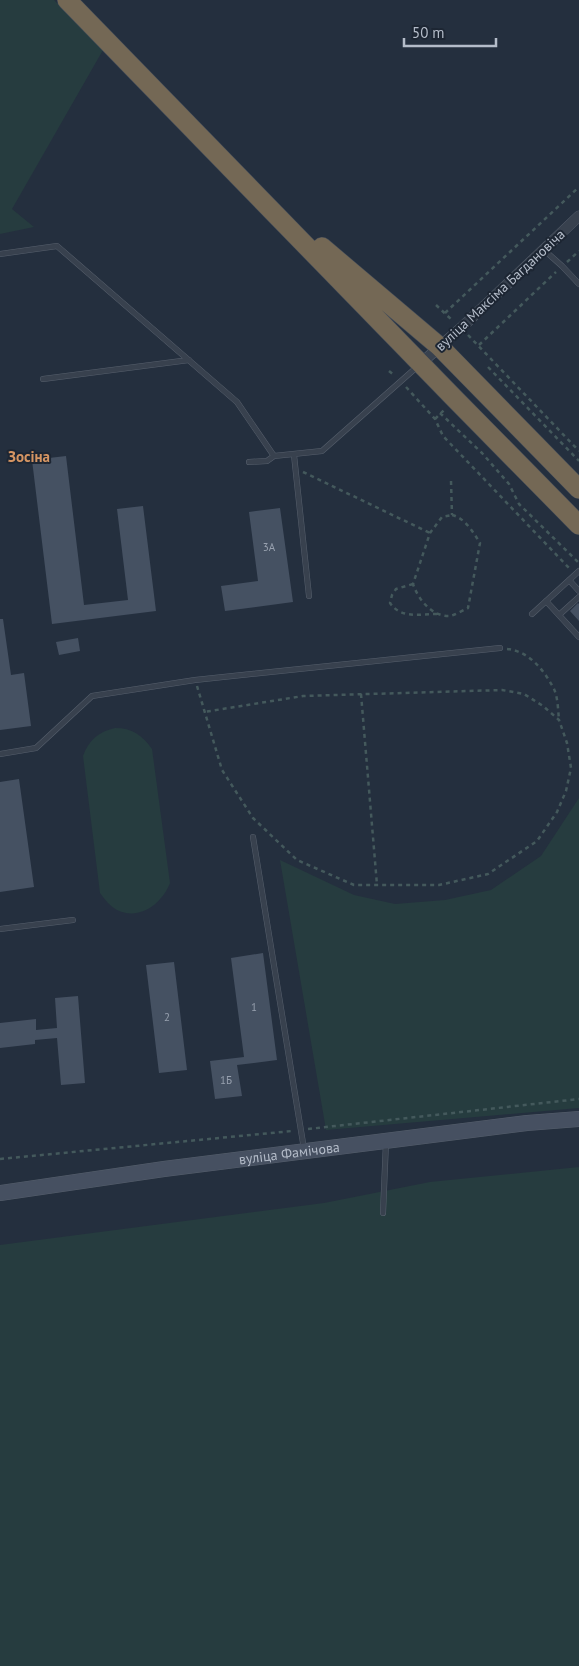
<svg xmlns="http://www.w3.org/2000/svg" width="579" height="1666" font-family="'PT Sans',sans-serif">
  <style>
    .green { fill: #263c3f }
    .building { fill: #455162 }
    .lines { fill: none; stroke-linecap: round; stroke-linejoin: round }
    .lane-casing { stroke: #565f6c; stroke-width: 6 }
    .street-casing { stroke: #565f6c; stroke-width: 11 }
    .secondary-casing { stroke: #565f6c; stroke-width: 16 }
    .highway-casing { stroke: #434c59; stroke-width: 20 }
    .path { stroke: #44595c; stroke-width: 2.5; stroke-dasharray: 4 4; stroke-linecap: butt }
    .lane { stroke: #38414e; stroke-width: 5 }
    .street { stroke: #38414e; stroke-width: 10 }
    .secondary { stroke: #465061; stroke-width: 15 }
    .highway { stroke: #746855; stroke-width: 19 }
    .labels { text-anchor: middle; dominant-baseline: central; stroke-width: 4; stroke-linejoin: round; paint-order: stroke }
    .number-label { font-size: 11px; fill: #98a1af }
    .street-label { font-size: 14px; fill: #b4bcc9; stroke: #1d2633 }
    .neighbourhood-label { font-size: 15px; font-weight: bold; fill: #d59563; stroke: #1d2633 }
  </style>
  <rect width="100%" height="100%" fill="#242f3e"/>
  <!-- green -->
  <path class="green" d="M0 0H54L103 50 12 209 34 227 0 234Z
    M115 728C132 728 142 735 152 749L170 883C162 904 139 921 117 910 110 906 105 900 100 893L83 756C89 740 98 732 115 728Z
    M579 798V1108L326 1130 280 860 354 895 395 904 445 900 491 890 541 856Z
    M579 1167V1666H0V1245L324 1203 430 1182Z"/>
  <!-- building -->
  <path class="building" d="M66 456 84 605 128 600 117 509 143 506 156 611 52 624 32 460Z
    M280 508 293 602 225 611 221 586 258 581 249 512Z
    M578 603 579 604V621L570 611Z
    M0 619H3L11 675 24 673 31 726 0 730Z
    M78 638 80 651 59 655 56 642Z
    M19 779 34 887 0 892V782Z
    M263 953 277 1060 237 1065 242 1096 215 1099 210 1061 244 1057 231 958Z
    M174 962 187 1070 159 1073 146 965Z
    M78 996 85 1083 61 1085 57 1038 35 1040V1044L0 1048V1023L36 1019V1030L57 1028 55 998Z"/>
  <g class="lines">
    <!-- lane casing -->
    <g class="lane-casing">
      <path id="lane" d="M544 250 562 266 579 284
        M0 254 57 246 237 402 274 456
        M43 379 189 360
        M294 455 309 596
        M249 462 267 461 274 456 322 451 418 366
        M569 580 579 591
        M546 601 579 637
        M532 614 579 571
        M559 615 579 597
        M0 754 36 748 92 696 195 680 500 648
        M253 837 304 1149
        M0 929 73 920
        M383 1213 386 1142"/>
    </g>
    <!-- street casing -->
    <g class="street-casing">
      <path id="street" d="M420 364 461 328 579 216"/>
    </g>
    <!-- secondary casing -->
    <g class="secondary-casing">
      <g id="secondary">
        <path id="s1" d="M0 1193 164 1169 527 1123 579 1119"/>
      </g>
    </g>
    <!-- highway casing -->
    <g class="highway-casing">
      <path id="highway" d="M67 0 455 399 579 525
        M322 247 440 347 579 489"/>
    </g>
    <!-- path -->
    <path class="path" d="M567 262 579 251
      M436 305 453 321
      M445 313 579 187
      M468 335 579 451
      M479 345 556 272
      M488 367 579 461
      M389 371 395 376
      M406 387 435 419 443 436 569 568
      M440 413 482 453 509 484 519 504 579 563
      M435 419 445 409
      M303 472 430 533
      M451 481 452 515
      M452 515C465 518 473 532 480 543L468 608C463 610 455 615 450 616 432 617 418 599 413 584L430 533 442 517Z
      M413 584 396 589 392 595 390 603C401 619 419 614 437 614
      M507 649C529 651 544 670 554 689 558 698 558 710 559 720
      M197 686 222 770 253 818 297 860 354 885H439L488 874 537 841 557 812 566 791 571 768 567 743 559 720 543 706 524 694 502 690 303 696 204 712
      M361 694 377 885
      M308 1129 579 1099
      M0 1159 292 1131"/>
    <!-- lane -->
    <use href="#lane" class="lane"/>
    <!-- street -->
    <use href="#street" class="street"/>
    <!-- secondary -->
    <use href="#secondary" class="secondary"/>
    <!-- highway -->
    <use href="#highway" class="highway"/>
  </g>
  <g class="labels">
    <!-- number labels -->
    <g class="number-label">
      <text x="269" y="547">3А</text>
      <text x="254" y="1007">1</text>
      <text x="167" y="1017">2</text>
      <text x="226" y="1080">1Б</text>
    </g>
    <!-- street labels -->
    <g class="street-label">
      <text transform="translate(500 290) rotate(-43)">вуліца Максіма Багдановіча</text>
      <text stroke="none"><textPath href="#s1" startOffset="292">вуліца Фамічова</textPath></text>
    </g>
    <!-- neighbourhood labels -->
    <g class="neighbourhood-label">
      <text x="29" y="456">Зосіна</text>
    </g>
  </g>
  <!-- scale -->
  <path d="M404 38v8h92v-8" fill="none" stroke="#b4bcc9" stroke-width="2.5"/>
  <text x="412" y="38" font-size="15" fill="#b4bcc9" stroke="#1d2633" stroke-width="4" paint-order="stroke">50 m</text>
</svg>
